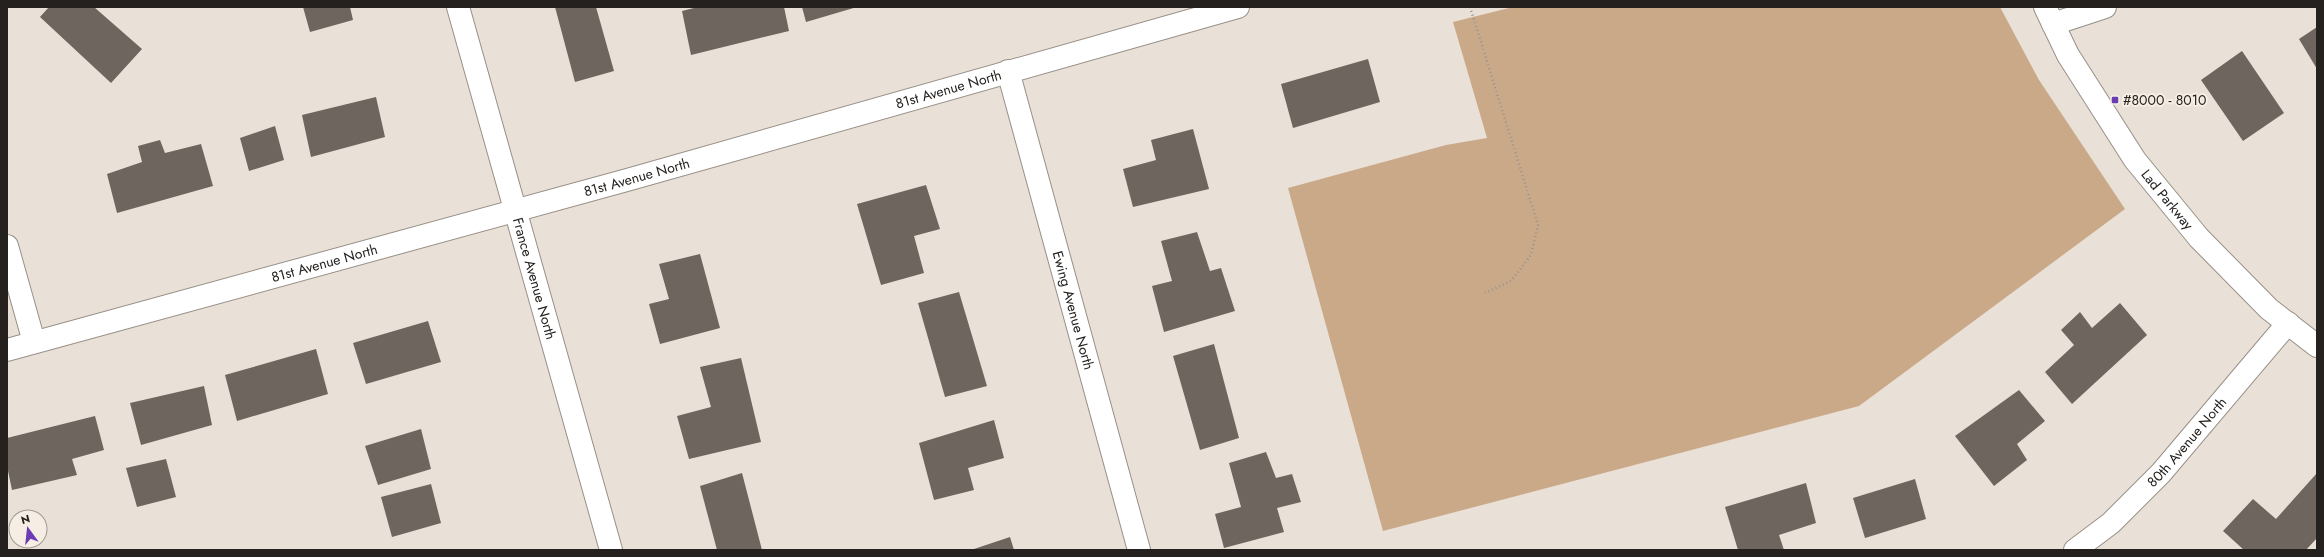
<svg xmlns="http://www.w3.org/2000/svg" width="2324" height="557" font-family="Jost,sans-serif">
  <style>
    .green { fill: #caa989 }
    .building { fill: #6d655e }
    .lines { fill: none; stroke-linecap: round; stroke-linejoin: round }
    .street-casing { stroke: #989088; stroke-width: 24 }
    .path { stroke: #9a938c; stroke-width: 2.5; stroke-dasharray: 1 3; stroke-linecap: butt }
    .street { stroke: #fff; stroke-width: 22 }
    .poi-dot { fill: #6b3cb3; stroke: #f6ede4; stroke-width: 1.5 }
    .labels { text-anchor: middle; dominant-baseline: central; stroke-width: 4; stroke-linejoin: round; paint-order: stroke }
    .street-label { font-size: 14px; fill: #24211e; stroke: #f6ede4 }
    .poi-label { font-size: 14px; fill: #24211e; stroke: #f6ede4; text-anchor: start }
  </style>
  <rect width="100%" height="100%" fill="#e9e0d7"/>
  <!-- green -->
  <path class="green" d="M1513 7H2000L2039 80 2125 209 1859 406 1383 531 1288 188 1446 145 1487 138 1453 22Z"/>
  <!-- building -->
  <path class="building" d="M49 7H94L142 49 111 83 40 17Z
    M303 7H350L353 20 310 32Z
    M555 7H596L614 71 575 82Z
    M698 7H784L789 31 691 55 682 11Z
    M802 7H857L806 22Z
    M2317 27V69L2299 39Z
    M2242 51 2284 113 2243 141 2201 80Z
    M1368 59 1380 102 1293 128 1281 84Z
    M376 97 385 137 311 157 302 115Z
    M275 126 284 160 249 171 240 138Z
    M1193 129 1209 189 1133 207 1123 169 1156 160 1151 140Z
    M160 140 165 153 201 144 213 186 117 213 107 174 142 162 138 146Z
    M926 185 940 229 914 236 924 273 881 285 857 204Z
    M1197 232 1210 271 1221 268 1235 311 1164 332 1152 286 1172 281 1161 241Z
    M700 254 720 328 660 344 649 304 669 299 659 264Z
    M959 292 987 386 945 397 918 303Z
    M2120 303 2147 335 2072 404 2045 372 2074 345 2061 330 2080 312 2092 328Z
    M428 321 441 362 366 384 353 343Z
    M1214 344 1239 438 1200 450 1173 356Z
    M316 349 328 394 237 421 225 375Z
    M741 358 761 442 689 459 677 416 711 407 700 367Z
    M204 386 212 425 141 445 130 403Z
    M2019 390 2045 421 2017 444 2027 460 1994 486 1955 436Z
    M95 416 104 450 72 459 77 475 12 490 7 466V438Z
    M994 420 1004 458 968 468 974 490 934 500 919 443Z
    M421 429 431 469 378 485 365 446Z
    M1266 452 1276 478 1292 474 1301 502 1277 508 1284 532 1224 548 1215 514 1241 507 1229 463Z
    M166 459 176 497 137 507 126 468Z
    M742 473 762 550H717L700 486Z
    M2317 473V538L2306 550H2244L2223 531 2253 499 2276 519Z
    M1915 479 1926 519 1865 538 1853 498Z
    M1806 483 1816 523 1779 535 1784 550H1738L1725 507Z
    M431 484 441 523 392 537 381 497Z
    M1010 537 1014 550H971Z"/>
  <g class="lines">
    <!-- street casing -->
    <g class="street-casing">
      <g id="street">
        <path id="s1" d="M458 7 611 550"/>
        <path id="s2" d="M2045 7 2068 55 2135 160 2199 238 2269 309 2317 346"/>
        <path d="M2053 24 2105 7"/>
        <path id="s3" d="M1008 71 1139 550"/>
        <path d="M7 246 34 342"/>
        <path id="s4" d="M7 350 627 180 1238 7"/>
        <path id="s5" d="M2075 550 2111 523 2161 473 2288 323"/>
      </g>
    </g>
    <!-- path -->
    <path class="path" d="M1470 7 1538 225 1531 255 1511 281 1485 293"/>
    <!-- street -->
    <use href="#street" class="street"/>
  </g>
  <!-- markers -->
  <rect class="poi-dot" x="2111" y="96" width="8" height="8" rx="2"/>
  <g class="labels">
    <!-- street labels -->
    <g class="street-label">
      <text stroke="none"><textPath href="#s4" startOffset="977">81st Avenue North</textPath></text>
      <text stroke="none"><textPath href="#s4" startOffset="653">81st Avenue North</textPath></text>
      <text stroke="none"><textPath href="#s2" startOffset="229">Lad Parkway</textPath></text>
      <text stroke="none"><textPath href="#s4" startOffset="329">81st Avenue North</textPath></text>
      <text stroke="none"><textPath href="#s1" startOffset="282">France Avenue North</textPath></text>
      <text stroke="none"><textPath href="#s3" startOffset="248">Ewing Avenue North</textPath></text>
      <text stroke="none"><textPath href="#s5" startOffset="156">80th Avenue North</textPath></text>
    </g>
    <!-- poi labels -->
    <g class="poi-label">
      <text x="2123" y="100">#8000 - 8010</text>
    </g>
  </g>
  <!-- border -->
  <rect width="2324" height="557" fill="none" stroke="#24211e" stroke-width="16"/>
  <!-- north arrow -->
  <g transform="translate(28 529) rotate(345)"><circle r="19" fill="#f6ede4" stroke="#a29b95"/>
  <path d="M0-3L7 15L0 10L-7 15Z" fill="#6b3cb3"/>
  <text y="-6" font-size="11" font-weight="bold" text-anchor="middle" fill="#24211e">N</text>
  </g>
</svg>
